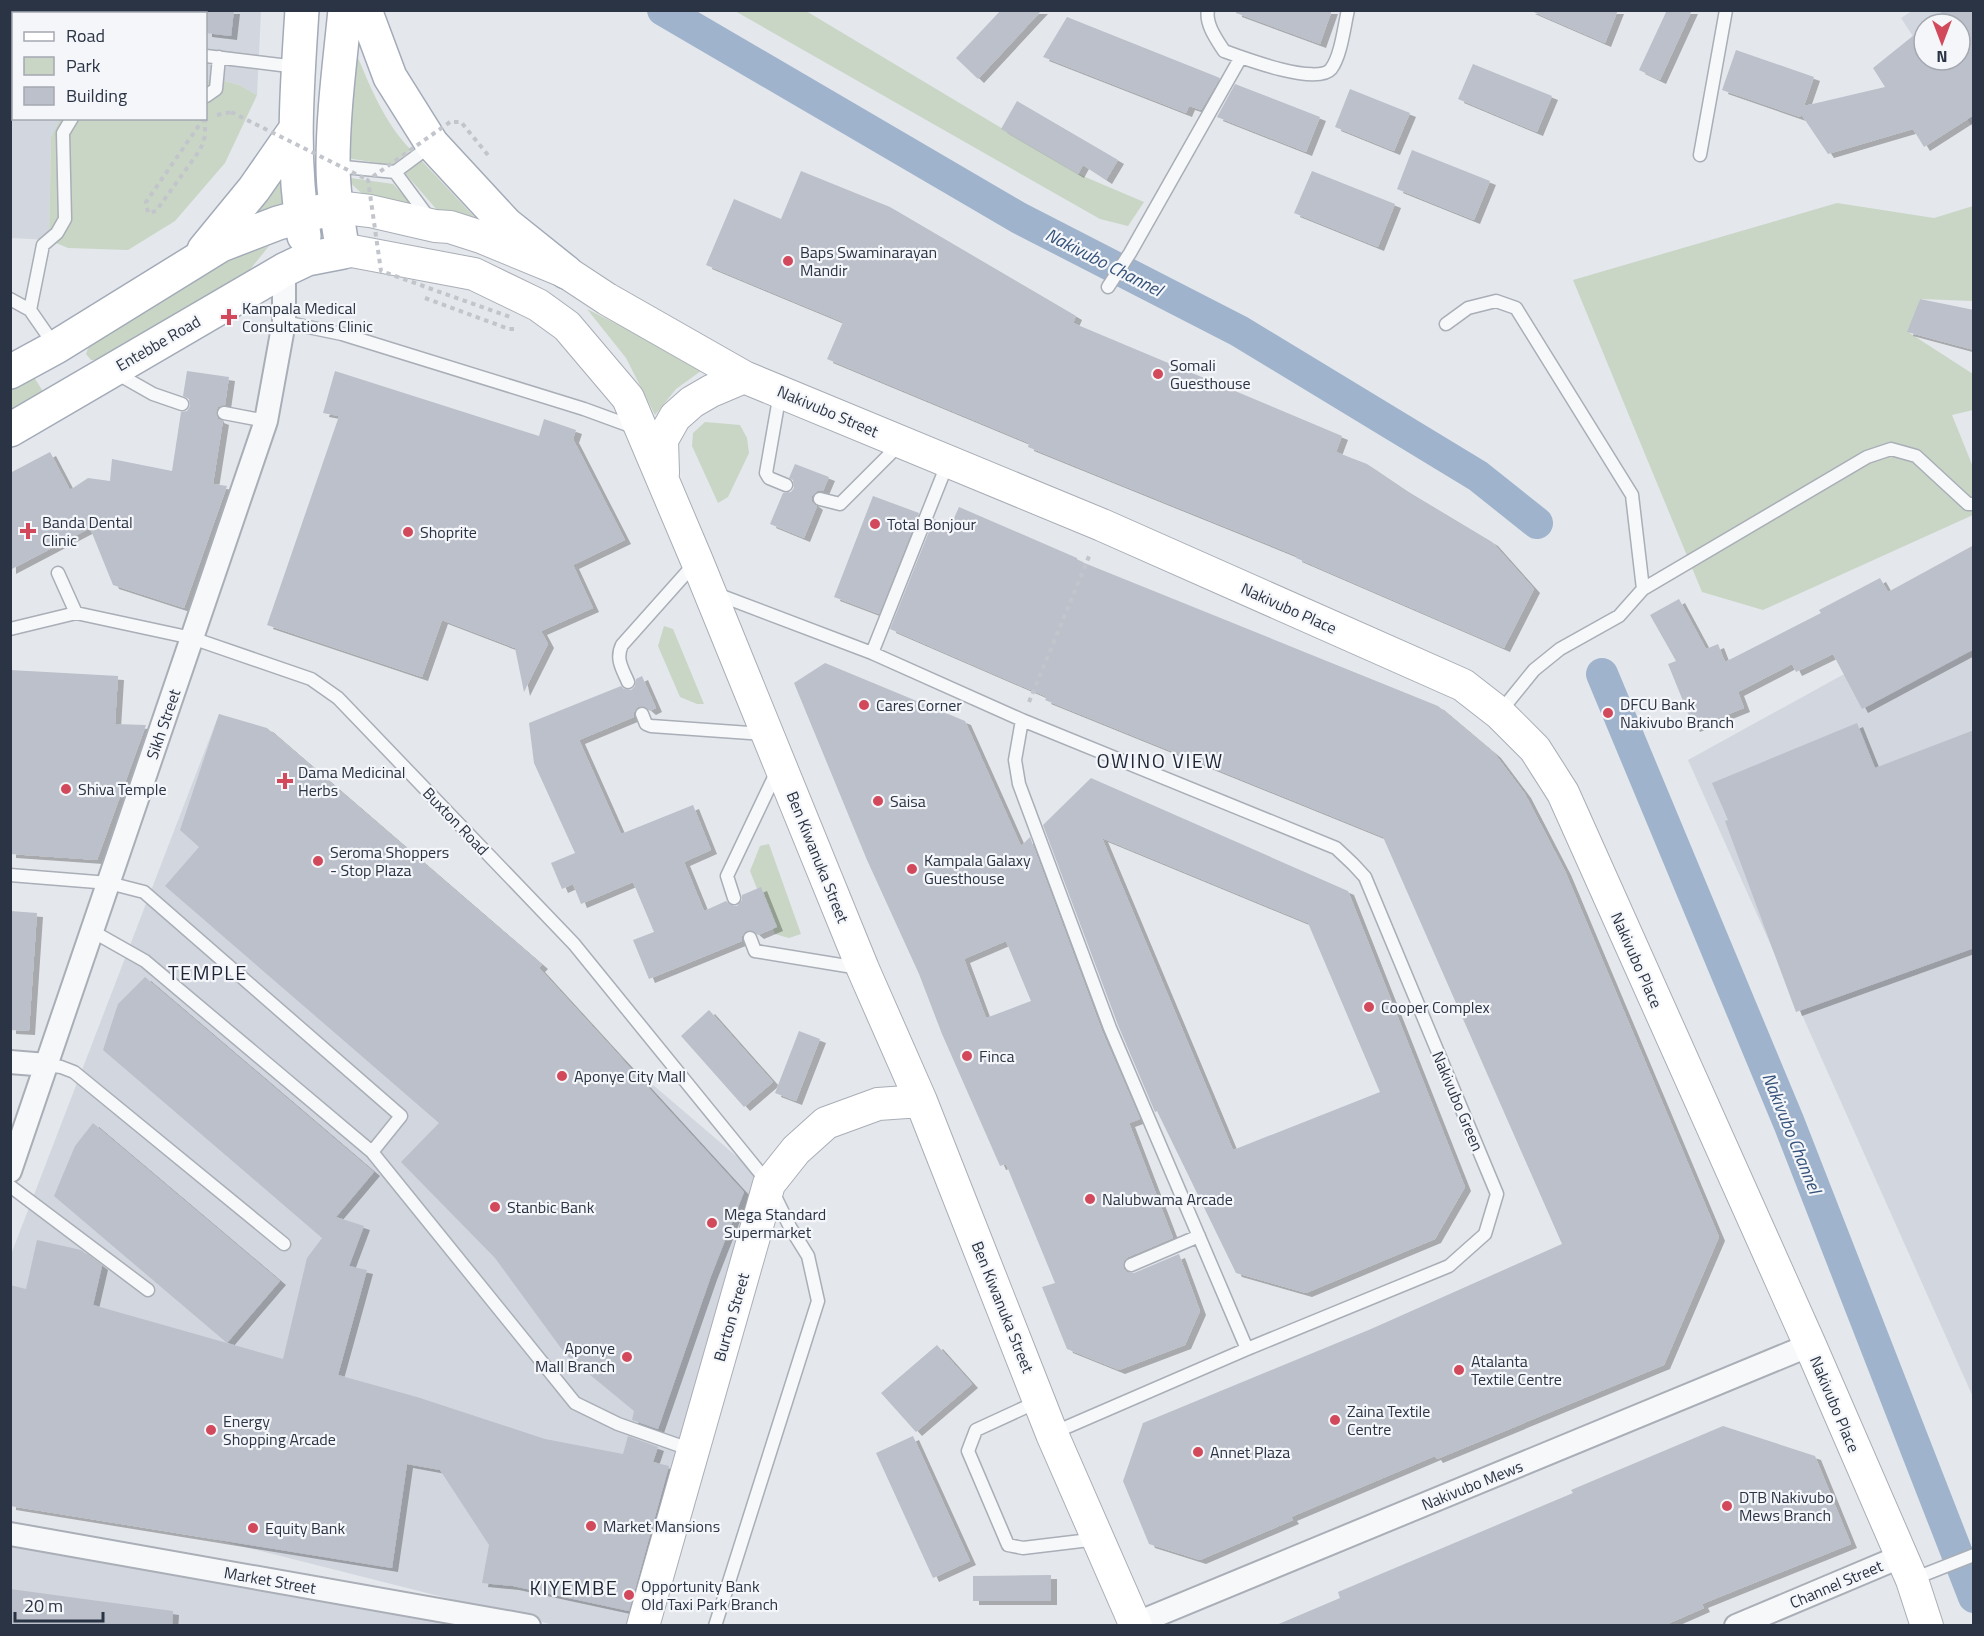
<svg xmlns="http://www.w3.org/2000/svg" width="1984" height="1636" font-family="'Titillium Web',sans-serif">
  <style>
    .built { fill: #d2d6de }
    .green { fill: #c9d6c5 }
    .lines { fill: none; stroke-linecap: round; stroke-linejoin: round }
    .canal { stroke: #9fb4cc; stroke-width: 32 }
    .building { fill: #bbc0ca; fill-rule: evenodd; filter: url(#shadow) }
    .lane-casing { stroke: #a9aeb7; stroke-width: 15 }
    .street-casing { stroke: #a9aeb7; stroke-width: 26 }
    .secondary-casing { stroke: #a9aeb7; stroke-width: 34 }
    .primary-casing { stroke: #a3abb8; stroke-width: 36 }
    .path { stroke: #c2c5cb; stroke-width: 4; stroke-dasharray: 4.5 4.5; stroke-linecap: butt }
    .lane { stroke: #f7f8fa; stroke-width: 12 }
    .street { stroke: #f7f8fa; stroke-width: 22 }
    .secondary { stroke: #fff; stroke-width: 32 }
    .primary { stroke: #fff; stroke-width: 33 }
    .path-bridge { stroke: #c2c5cb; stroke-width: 4; stroke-dasharray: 4.5 4.5; stroke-linecap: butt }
    .poi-dot { fill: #d1495b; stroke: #f4f6f9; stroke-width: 2 }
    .labels { text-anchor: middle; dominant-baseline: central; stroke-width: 4.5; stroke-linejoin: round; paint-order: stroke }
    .poi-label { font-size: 16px; fill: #2b3445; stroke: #f4f6f9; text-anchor: start }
    .street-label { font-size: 16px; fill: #2b3445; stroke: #f4f6f9 }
    .water-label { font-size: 18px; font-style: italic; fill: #34527a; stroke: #f4f6f9 }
    .quarter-label { font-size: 20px; letter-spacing: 1.5px; fill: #1d2536; stroke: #f4f6f9 }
  </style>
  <defs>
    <filter id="shadow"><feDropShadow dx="6" dy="4" stdDeviation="0" flood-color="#0004"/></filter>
  </defs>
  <rect width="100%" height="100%" fill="#e4e7ec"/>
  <!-- built -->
  <path class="built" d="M10 11H261L257 95 239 85 217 79 206 80V14H14V118L60 119 51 137 49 240 11 238Z
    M1912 11H1973V128L1929 60H1960V24H1924V53L1901 18Z
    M1973 603V1397L1688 760Z
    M219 714 769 1184 641 1625H554L11 1488 10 1257Z
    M11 1540 523 1625H11Z"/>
  <!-- green -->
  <path class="green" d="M735 11H806L1078 174 1144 202 1128 226 1100 219Z
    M354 48C369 84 383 121 411 150L392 165 346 158Z
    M217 79 239 85 257 95 225 163 175 221 128 250 68 248 49 240 51 137 60 119 206 118V80Z
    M421 160 480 223 437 210 404 172Z
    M277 170 294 209 244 225Z
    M344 177 393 184 412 205 370 201Z
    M1837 203 1934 218 1973 206V301L1920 299 1908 332 1973 374V410L1952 415 1973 467V515L1763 610 1702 592 1573 280Z
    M269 246 248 272 99 360H91L86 354 91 340 236 257Z
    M587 309 705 368 676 389 655 415 626 358Z
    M32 374 44 393 11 413V387Z
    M705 422 740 425 747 438 749 453 728 497 718 503 692 446 693 433Z
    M664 626 673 629 704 704H697L680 697 658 646Z
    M769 844 801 934 789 938 775 934 750 871 760 846Z"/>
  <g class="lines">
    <!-- canal -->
    <path class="canal" d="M663 10 1019 218 1239 331 1478 476 1537 523
      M1602 674 1789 1123 1974 1597"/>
  </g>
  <!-- building -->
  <path class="building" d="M206 10H234L231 36 206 33Z
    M1001 10H1042L978 79 956 58Z
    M1236 10H1332L1320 44 1236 13Z
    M1529 10H1618L1605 43Z
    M1667 10H1692L1660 80 1639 70Z
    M1944 10H1974V115L1924 147 1913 129 1828 154 1801 114 1800 117 1722 90 1736 50 1814 77 1804 106 1885 87 1873 68 1924 27V60H1960V24H1928Z
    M1067 17 1220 78 1201 110 1189 106 1186 113 1043 57Z
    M1473 64 1552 96 1537 132 1458 99Z
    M1235 84 1320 117 1306 152 1217 117Z
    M1350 89 1410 113 1394 151 1335 127Z
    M1017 101 1118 160 1106 180 1083 165 1078 174 1001 129Z
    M1412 150 1490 181 1474 220 1397 189Z
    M801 171 890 207 1076 316 1073 323 1342 436 1336 452 1367 464 1407 491 1492 542 1534 589 1504 648 1296 558 1297 556 1028 447 1029 443 827 359 843 322 706 265 734 199 781 219Z
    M1312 171 1395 204 1378 247 1294 213Z
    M1920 299 1974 310V350L1907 332Z
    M187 371 229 377 225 405 218 407 216 412 218 419 223 421 213 484 227 486 184 608 113 585 90 528 10 570V473L50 452 70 490 88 478 110 481 112 459 172 471 181 412 187 411 190 406 189 399 183 396Z
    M335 371 539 436 544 419 576 430 573 439 625 540 573 565 593 608 541 631 548 644 524 692 515 648 442 620 422 677 267 625 339 416 323 413Z
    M795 464 829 477 823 491H817L812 496V502L817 506 804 538 770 524 783 493 791 492 794 488 793 480 789 478Z
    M873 496 919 513 879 614 834 597Z
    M959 507 1077 558V560L1438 706 1495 754 1525 794 1565 871 1719 1237 1664 1365 1437 1459 1435 1456 1291 1517 1293 1520 1200 1560 1149 1544 1123 1481 1143 1423 1371 1329 1562 1244 1383 837 1045 700 1047 697 890 629 934 519 951 525Z
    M1974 545V649L1862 709 1833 654 1796 672 1792 664 1738 692 1744 708 1694 728 1668 664 1676 661 1650 615 1679 599 1706 649 1718 644 1725 662 1821 613 1819 610 1880 578 1888 592Z
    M825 663 965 721 1021 846 1030 837 1102 1031 1140 1119 1129 1123 1173 1238 1128 1257 1124 1261 1123 1268 1127 1272 1134 1273 1179 1254 1200 1311 1185 1345 1119 1370 1067 1349 1042 1287 1055 1283 1006 1164 1000 1166 942 1034 919 974 867 860 794 683ZM1006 941 1031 1001 986 1018 964 959Z
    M10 670 118 676 115 724 146 725 97 860 10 854Z
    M642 676 656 708 650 711 644 706 638 707 634 712V717L579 740 621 834 693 805 711 850 684 862 704 911 726 901 732 906H737L742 900V895L761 887 777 927 758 935 752 930 747 931 742 936V941L649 979 633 940 654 932 633 882 581 904 573 884 562 889 551 863 575 853 534 763 529 723 621 686 624 689 631 690 635 686 636 679Z
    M219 714 267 728 542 965 539 968 744 1192 711 1276 658 1429 632 1420 634 1411 566 1355 495 1258 401 1162 439 1123 165 886 199 847 180 830Z
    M1857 723 1875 768 1974 730V948L1796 1012 1725 821 1728 820 1712 783Z
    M1091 778 1348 891 1465 1187 1435 1239 1306 1293 1236 1273 1157 1111 1155 1112 1118 1025 1043 825ZM1102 838 1308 923 1380 1092 1233 1150Z
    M10 911 37 913 29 1031 10 1030Z
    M145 977 374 1172 336 1217 364 1226 349 1266 367 1270 338 1375 417 1397 545 1439 623 1454 628 1436 658 1447 653 1462 669 1466 629 1611 513 1586 482 1583 489 1545 440 1470 407 1464 392 1568 10 1506V1285L26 1289 37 1240 81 1250 102 1266 93 1305 283 1359 307 1258 322 1238 103 1050 118 1004Z
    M709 1010 773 1082 744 1107 681 1036Z
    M799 1031 820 1039 796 1101 775 1093Z
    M93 1123 280 1281 227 1343 54 1196 75 1146Z
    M937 1345 972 1384 916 1432 881 1393Z
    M1723 1426 1815 1456 1851 1544 1702 1604 1704 1608 1663 1626H1274L1340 1598 1338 1592 1573 1493 1571 1490Z
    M913 1436 970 1561 933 1578 876 1453Z
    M1051 1575V1601H973V1576Z
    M10 1589 173 1611 172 1626H10Z"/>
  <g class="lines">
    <!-- lane casing -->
    <g class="lane-casing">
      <path id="lane" d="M1208 10C1205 24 1217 40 1224 51 1243 58 1317 86 1331 69 1341 56 1344 27 1348 10
        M78 14V10
        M206 56 297 67
        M206 96 216 89 219 57
        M1700 155 1726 10
        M334 166 395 172 429 218
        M395 172 430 146
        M1108 287 1130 253 1241 57
        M10 299 30 310 55 346
        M30 310 43 245 57 233 65 219 63 133 72 118
        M284 322 342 334 584 409 636 428
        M1446 324 1468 308 1496 301 1516 308 1632 495 1643 589 1619 616 1560 649 1534 670 1500 712
        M116 373 153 394 182 404
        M780 393 766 473 769 478 786 485
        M224 413 266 421
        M820 499 840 504 900 444
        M58 573 76 613
        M1643 589 1867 457 1891 449 1916 456 1968 504H1974
        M714 593 872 653 1022 720 1336 848 1353 864 1365 877 1497 1194 1485 1234 1449 1266 1247 1349 1053 1433
        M10 629 76 613 192 638 311 679 338 698 574 944 769 1184 790 1227 808 1256 818 1301 715 1626
        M872 653 948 462
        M628 682C623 670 615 659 622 645L696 562
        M642 714 646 724 651 726 764 734
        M1022 720 1015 760 1019 784 1110 1028 1247 1349
        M10 875 109 883 144 892 401 1116 372 1152 145 961 92 931
        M734 898 727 876 777 771
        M750 938 755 951 859 968
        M47 1065 61 1067 74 1072 284 1244
        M372 1152 575 1403 618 1424 692 1450
        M10 1186 148 1290
        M1131 1265 1199 1236
        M1039 1401 976 1430 968 1451 1008 1545 1023 1548 1098 1539
        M1913 1579 1974 1555"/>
    </g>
    <!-- street casing -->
    <g class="street-casing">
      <path id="street" d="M10 1062 47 1065
        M10 1171 266 421 284 322V270
        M10 1534 529 1626
        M1135 1624 1810 1345
        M1736 1626 1902 1556"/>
    </g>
    <!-- secondary casing -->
    <g class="secondary-casing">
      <path id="secondary" d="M336 207 370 211 435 226 450 227 481 237 566 272 607 299 744 377 1102 525 1463 685 1499 713 1535 749 1563 793 1810 1345 1912 1580 1927 1626
        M343 252 352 251 474 274 538 305 567 326 628 398 697 561 863 969 921 1101 1052 1434 1136 1626
        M663 473 662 440 675 417 692 402 711 391 744 377
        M643 1626 769 1184 796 1150 826 1123 878 1104 921 1101"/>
    </g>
    <!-- primary casing -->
    <g class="primary-casing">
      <path id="primary" d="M302 10C297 89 291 157 304 236
        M365 10 390 77 432 144 506 224 566 272
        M204 250 254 189 295 130
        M10 372 56 347 221 245 278 223 336 207
        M10 430 284 270 307 259 343 252C338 223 333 193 333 164 333 112 340 62 345 10"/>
    </g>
    <!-- path -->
    <path class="path" d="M217 115 231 112
      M204 118 146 202 148 213 156 211 200 150 205 136V118
      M454 122H461L488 155
      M425 298 509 329H515
      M1029 702 1090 554"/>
    <!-- lane -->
    <use href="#lane" class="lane"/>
    <!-- street -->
    <use href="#street" class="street"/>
    <!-- secondary -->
    <use href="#secondary" class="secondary"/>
    <!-- primary -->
    <use href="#primary" class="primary"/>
    <!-- path-bridge -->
    <path class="path-bridge" d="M231 112 368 180
      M450 122 368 180 381 271 510 317"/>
  </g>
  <!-- markers -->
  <g class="poi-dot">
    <circle cx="788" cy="261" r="6"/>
    <path d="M226 308h6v6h6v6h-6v6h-6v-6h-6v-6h6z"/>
    <circle cx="1158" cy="374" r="6"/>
    <circle cx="875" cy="524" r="6"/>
    <path d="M25 522h6v6h6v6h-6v6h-6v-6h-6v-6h6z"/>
    <circle cx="408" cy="532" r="6"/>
    <circle cx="864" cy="705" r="6"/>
    <circle cx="1608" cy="713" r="6"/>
    <path d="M282 772h6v6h6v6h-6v6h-6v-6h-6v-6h6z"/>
    <circle cx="66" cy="789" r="6"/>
    <circle cx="878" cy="801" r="6"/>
    <circle cx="318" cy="861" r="6"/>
    <circle cx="912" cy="869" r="6"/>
    <circle cx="1369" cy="1007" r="6"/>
    <circle cx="967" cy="1056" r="6"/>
    <circle cx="562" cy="1076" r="6"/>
    <circle cx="1090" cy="1199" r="6"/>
    <circle cx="495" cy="1207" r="6"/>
    <circle cx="712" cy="1223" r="6"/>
    <circle cx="627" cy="1357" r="6"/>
    <circle cx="1459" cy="1370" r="6"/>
    <circle cx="1335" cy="1420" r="6"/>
    <circle cx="211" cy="1430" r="6"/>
    <circle cx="1198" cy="1452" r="6"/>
    <circle cx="1727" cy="1506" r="6"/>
    <circle cx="591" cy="1526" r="6"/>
    <circle cx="253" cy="1528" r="6"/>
    <circle cx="629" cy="1595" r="6"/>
  </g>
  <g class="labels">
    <!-- poi labels -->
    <g class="poi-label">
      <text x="800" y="252">Baps Swaminarayan<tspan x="800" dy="18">Mandir</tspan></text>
      <text x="242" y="308">Kampala Medical<tspan x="242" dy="18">Consultations Clinic</tspan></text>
      <text x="1170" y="365">Somali<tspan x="1170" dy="18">Guesthouse</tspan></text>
      <text x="42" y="522">Banda Dental<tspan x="42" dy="18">Clinic</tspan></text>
      <text x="887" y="524">Total Bonjour</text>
      <text x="420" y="532">Shoprite</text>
      <text x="1620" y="704">DFCU Bank<tspan x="1620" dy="18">Nakivubo Branch</tspan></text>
      <text x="876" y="705">Cares Corner</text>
      <text x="298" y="772">Dama Medicinal<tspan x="298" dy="18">Herbs</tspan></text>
      <text x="78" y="789">Shiva Temple</text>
      <text x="890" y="801">Saisa</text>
      <text x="330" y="852">Seroma Shoppers<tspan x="330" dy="18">- Stop Plaza</tspan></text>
      <text x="924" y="860">Kampala Galaxy<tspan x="924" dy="18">Guesthouse</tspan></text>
      <text x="1381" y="1007">Cooper Complex</text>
      <text x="979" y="1056">Finca</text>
      <text x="574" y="1076">Aponye City Mall</text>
      <text x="1102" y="1199">Nalubwama Arcade</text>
      <text x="507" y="1207">Stanbic Bank</text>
      <text x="724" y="1214">Mega Standard<tspan x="724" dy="18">Supermarket</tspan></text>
      <text x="615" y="1348" text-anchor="end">Aponye<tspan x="615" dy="18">Mall Branch</tspan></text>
      <text x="1471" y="1361">Atalanta<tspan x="1471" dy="18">Textile Centre</tspan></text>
      <text x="1347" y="1411">Zaina Textile<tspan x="1347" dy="18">Centre</tspan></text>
      <text x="223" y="1421">Energy<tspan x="223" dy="18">Shopping Arcade</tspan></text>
      <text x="1210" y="1452">Annet Plaza</text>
      <text x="1739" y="1497">DTB Nakivubo<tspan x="1739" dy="18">Mews Branch</tspan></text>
      <text x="603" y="1526">Market Mansions</text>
      <text x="265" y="1528">Equity Bank</text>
      <text x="641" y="1586">Opportunity Bank<tspan x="641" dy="18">Old Taxi Park Branch</tspan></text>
    </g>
    <!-- street labels -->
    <g class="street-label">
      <text transform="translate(158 343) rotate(-30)">Entebbe Road</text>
      <text transform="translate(828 411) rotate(23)">Nakivubo Street</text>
      <text transform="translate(1289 608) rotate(24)">Nakivubo Place</text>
      <text transform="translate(163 724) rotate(-71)">Sikh Street</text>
      <text transform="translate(456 821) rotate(46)">Buxton Road</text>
      <text transform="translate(818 857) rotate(68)">Ben Kiwanuka Street</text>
      <text transform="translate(1637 960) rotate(66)">Nakivubo Place</text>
      <text transform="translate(1458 1101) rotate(67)">Nakivubo Green</text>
      <text transform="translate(1003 1307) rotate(68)">Ben Kiwanuka Street</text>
      <text transform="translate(731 1317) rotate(-74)">Burton Street</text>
      <text transform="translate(1835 1404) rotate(67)">Nakivubo Place</text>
      <text transform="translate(1472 1485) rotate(-22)">Nakivubo Mews</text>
      <text transform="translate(270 1580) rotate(10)">Market Street</text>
      <text transform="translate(1836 1584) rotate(-23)">Channel Street</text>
    </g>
    <!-- water labels -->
    <g class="water-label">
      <text transform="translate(1104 262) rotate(27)">Nakivubo Channel</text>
      <text transform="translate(1792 1133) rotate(68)">Nakivubo Channel</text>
    </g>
    <!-- quarter labels -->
    <g class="quarter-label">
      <text x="1160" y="760">OWINO VIEW</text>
      <text x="208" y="972">TEMPLE</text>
      <text x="574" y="1587">KIYEMBE</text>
    </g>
  </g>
  <!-- border -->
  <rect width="1984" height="1636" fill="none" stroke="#2b3445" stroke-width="24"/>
  <!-- legend -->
  <rect x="12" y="12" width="195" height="108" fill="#f4f6f9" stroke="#a4a8b1" stroke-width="1.5"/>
  <rect x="24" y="32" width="30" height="9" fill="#ffffff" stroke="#a4a8b1" stroke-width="1.5"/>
  <text x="66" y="42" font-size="18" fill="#2b3445">Road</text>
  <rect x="24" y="57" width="30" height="18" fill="#c9d6c5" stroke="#a4a8b1" stroke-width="1.5"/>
  <text x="66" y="72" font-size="18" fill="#2b3445">Park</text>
  <rect x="24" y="87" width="30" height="18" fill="#bbc0ca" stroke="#a4a8b1" stroke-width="1.5"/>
  <text x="66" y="102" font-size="18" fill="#2b3445">Building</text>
  <!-- north arrow -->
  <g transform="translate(1942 42) rotate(180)"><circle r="28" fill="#f4f6f9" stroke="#a4a8b1" stroke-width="1.5"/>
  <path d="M0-4.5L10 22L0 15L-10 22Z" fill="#d1495b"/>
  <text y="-9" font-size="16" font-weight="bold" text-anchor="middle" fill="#2b3445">N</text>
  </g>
  <!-- scale -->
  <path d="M15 1612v9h88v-9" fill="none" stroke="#2b3445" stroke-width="3"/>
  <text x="24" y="1612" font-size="18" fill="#2b3445" stroke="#f4f6f9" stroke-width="4.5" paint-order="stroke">20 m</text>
</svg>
